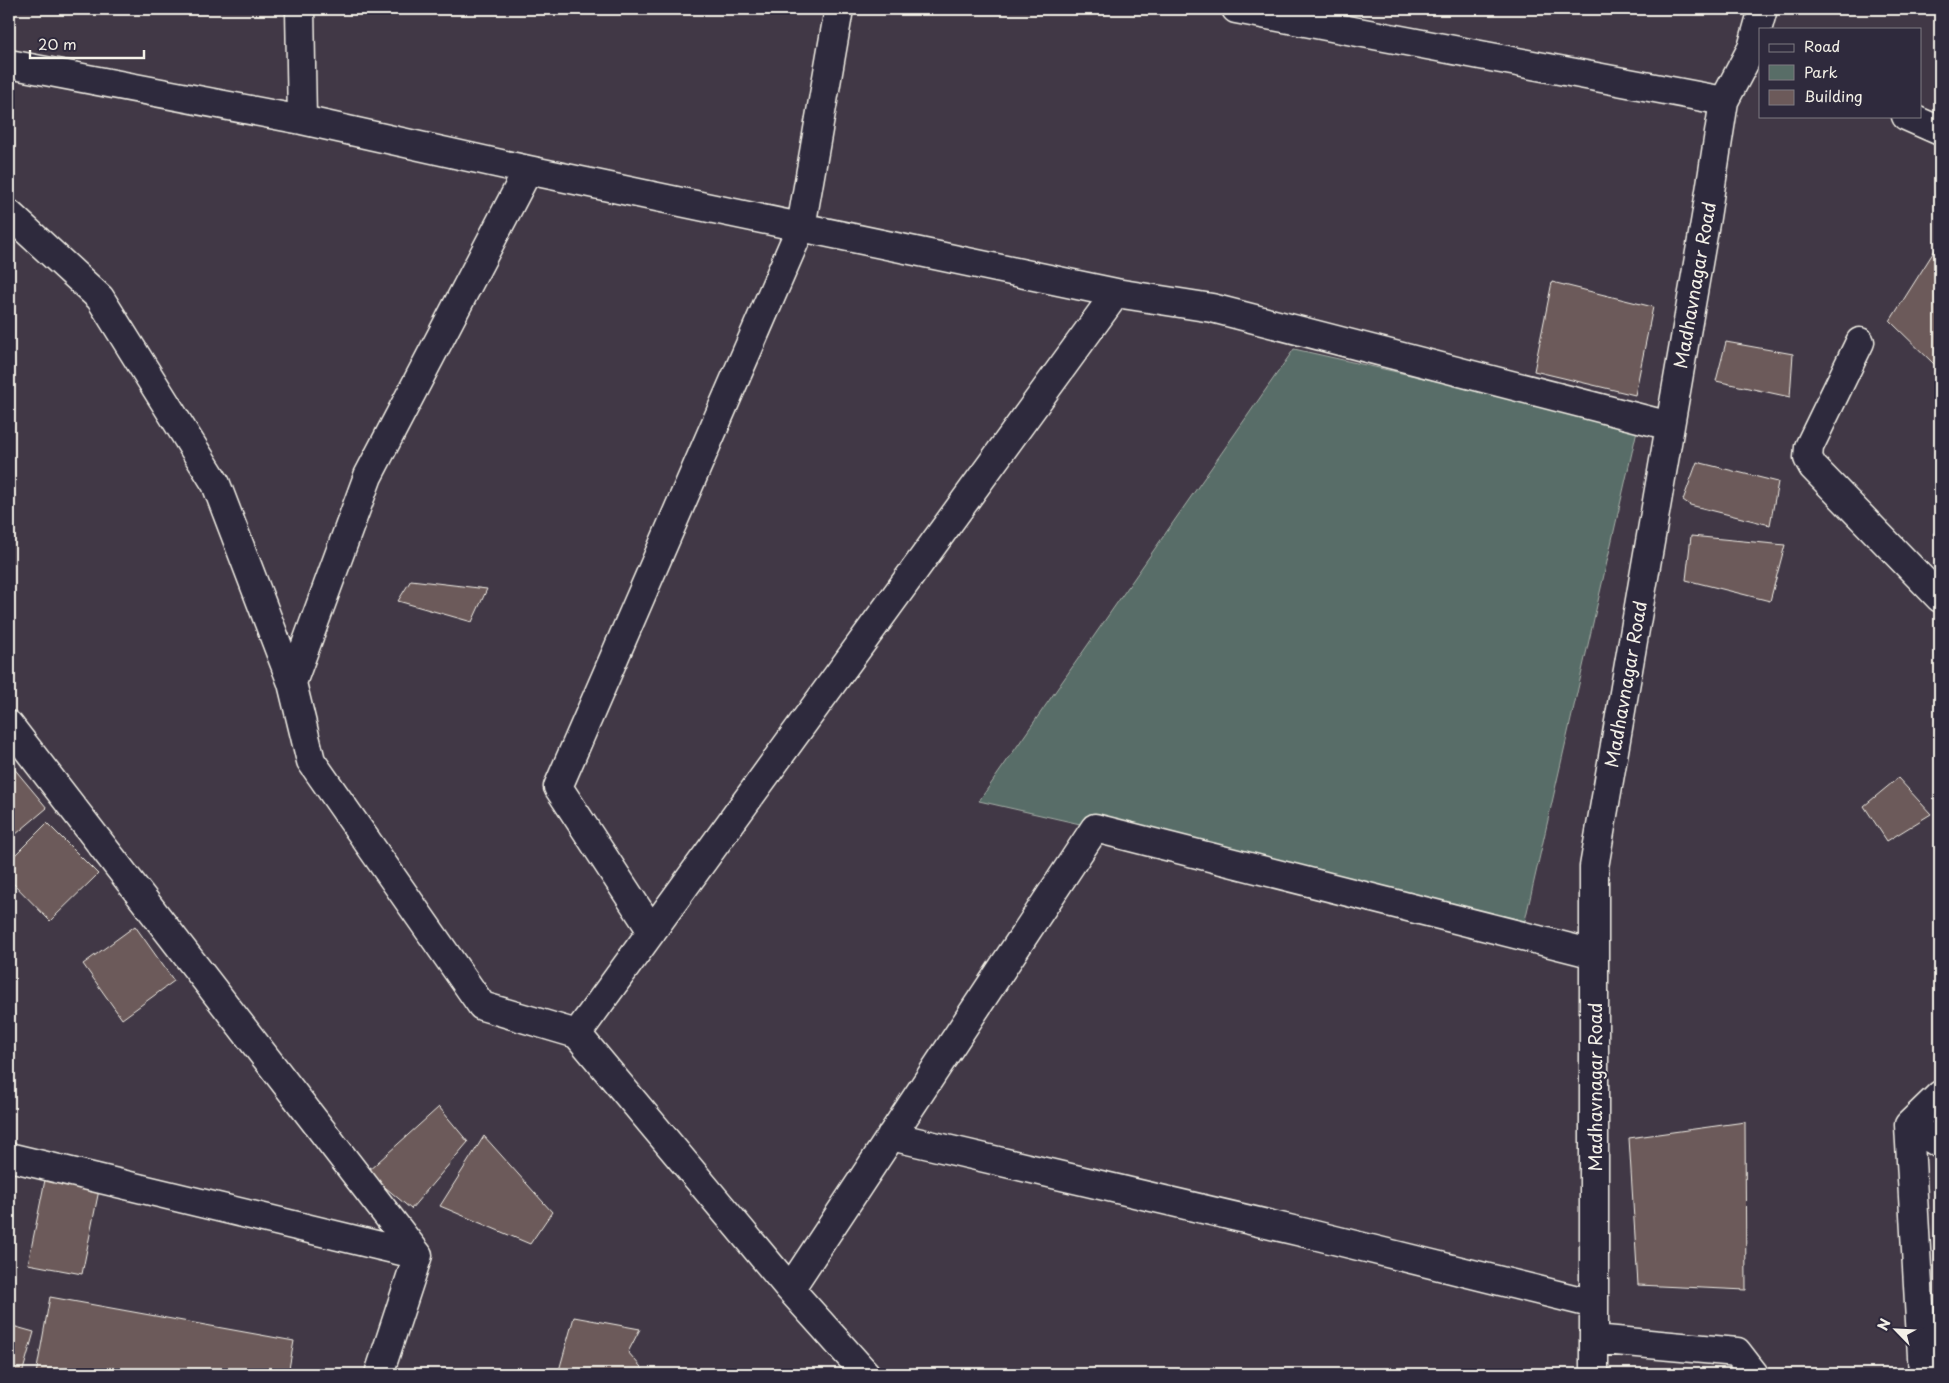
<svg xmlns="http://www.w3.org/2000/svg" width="1949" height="1383" font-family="'Playpen Sans',sans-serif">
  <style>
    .green { fill: #586d67; stroke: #a6afa8 }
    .building { fill: #6c5a5a; stroke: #f4f1e8 }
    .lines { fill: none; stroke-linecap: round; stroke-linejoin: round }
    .street-casing { stroke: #f4f1e8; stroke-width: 31 }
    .street { stroke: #2f2a3d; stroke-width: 28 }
    .labels { text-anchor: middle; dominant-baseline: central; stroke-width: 4; stroke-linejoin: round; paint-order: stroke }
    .street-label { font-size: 18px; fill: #f4f1e8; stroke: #2f2a3d }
  </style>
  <rect width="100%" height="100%" fill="#413846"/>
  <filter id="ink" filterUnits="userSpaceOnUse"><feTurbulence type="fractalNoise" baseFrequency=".02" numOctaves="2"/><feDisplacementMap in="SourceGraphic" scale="10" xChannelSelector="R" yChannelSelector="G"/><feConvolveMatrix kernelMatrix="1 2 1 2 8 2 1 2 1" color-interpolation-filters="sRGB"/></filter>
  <g filter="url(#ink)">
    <!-- green -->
    <path class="green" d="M1294 349 1638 426 1524 925 979 801Z"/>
    <!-- building -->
    <path class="building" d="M1940 242V360L1936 366 1890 321Z
      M1552 282 1653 307 1635 395 1534 371Z
      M1726 342 1793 354 1790 397 1716 381Z
      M1697 462 1778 482 1770 525 1690 505 1683 500Z
      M1940 525V543L1933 534Z
      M1691 536 1785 545 1770 601 1686 580Z
      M411 580 487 589 472 622 398 601Z
      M12 766 47 808 9 840V769Z
      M1898 778 1931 814 1887 841 1864 806Z
      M47 823 98 874 50 921 9 879V861Z
      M135 926 174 981 122 1019 83 964Z
      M439 1107 468 1142 411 1209 367 1172Z
      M1745 1122 1746 1290 1638 1285 1629 1138Z
      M484 1136 552 1212 530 1244 440 1206Z
      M47 1170 101 1180 82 1274 28 1264Z
      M50 1297 294 1341 288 1374H36Z
      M574 1317 640 1329 628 1352 647 1374H558Z
      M9 1325 34 1332 22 1374H9Z"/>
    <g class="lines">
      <!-- street casing -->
      <g class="street-casing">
        <path id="street" d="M300 9 302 120
          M1236 9 1724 101
          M9 64 302 120 528 170 1116 293 577 1034 790 1289
          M1906 116 1940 131
          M528 170 368 476 292 683 311 761 482 1006 577 1034
          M9 214 100 298 216 484 292 683
          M1116 293 1212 308 1670 426
          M1860 342 1809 447 1808 458 1813 467 1940 598
          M9 725 418 1255
          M652 931 558 787 801 227 839 9
          M1909 1125 1940 1144
          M891 1136 1310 1234 1594 1304
          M9 1157 418 1255 379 1374
          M1594 1339 1737 1352 1754 1374
          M866 1374 790 1289 1095 828 1594 954
          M1594 1374V867L1706 217 1724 101 1752 48 1763 9
          M1923 1374 1909 1125 1940 1095"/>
      </g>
      <!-- street -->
      <use href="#street" class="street"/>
    </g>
  </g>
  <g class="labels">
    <!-- street labels -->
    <g class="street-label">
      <text transform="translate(1694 285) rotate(-80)">Madhavnagar Road</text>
      <text transform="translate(1625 684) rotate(-80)">Madhavnagar Road</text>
      <text transform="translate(1594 1087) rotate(-90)">Madhavnagar Road</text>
    </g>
  </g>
  <!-- margin -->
  <rect width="1949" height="1383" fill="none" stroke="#2f2a3d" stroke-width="30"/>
  <rect x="15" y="15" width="1919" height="1353" fill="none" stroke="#f4f1e8" stroke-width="2" filter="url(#ink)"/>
  <!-- legend -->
  <rect x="1759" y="28" width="162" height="90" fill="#2f2a3d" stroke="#7e7a81"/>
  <rect x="1769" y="44" width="25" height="8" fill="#2f2a3d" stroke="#7e7a81"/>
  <text x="1804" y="52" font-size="15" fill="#f4f1e8">Road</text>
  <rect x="1769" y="65" width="25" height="15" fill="#586d67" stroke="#7e7a81"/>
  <text x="1804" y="78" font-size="15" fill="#f4f1e8">Park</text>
  <rect x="1769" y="90" width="25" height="15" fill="#6c5a5a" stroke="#7e7a81"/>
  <text x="1804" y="102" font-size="15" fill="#f4f1e8">Building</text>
  <!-- north arrow -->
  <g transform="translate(1896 1330) rotate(294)" stroke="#2f2a3d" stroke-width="4" paint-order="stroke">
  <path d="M0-4L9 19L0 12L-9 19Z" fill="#f4f1e8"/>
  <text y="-8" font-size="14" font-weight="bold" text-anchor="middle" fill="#f4f1e8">N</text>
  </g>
  <!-- scale -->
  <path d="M30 50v8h114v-8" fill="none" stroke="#f4f1e8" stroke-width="2.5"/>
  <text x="38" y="50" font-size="15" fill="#f4f1e8" stroke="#2f2a3d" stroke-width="4" paint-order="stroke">20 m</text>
</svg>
